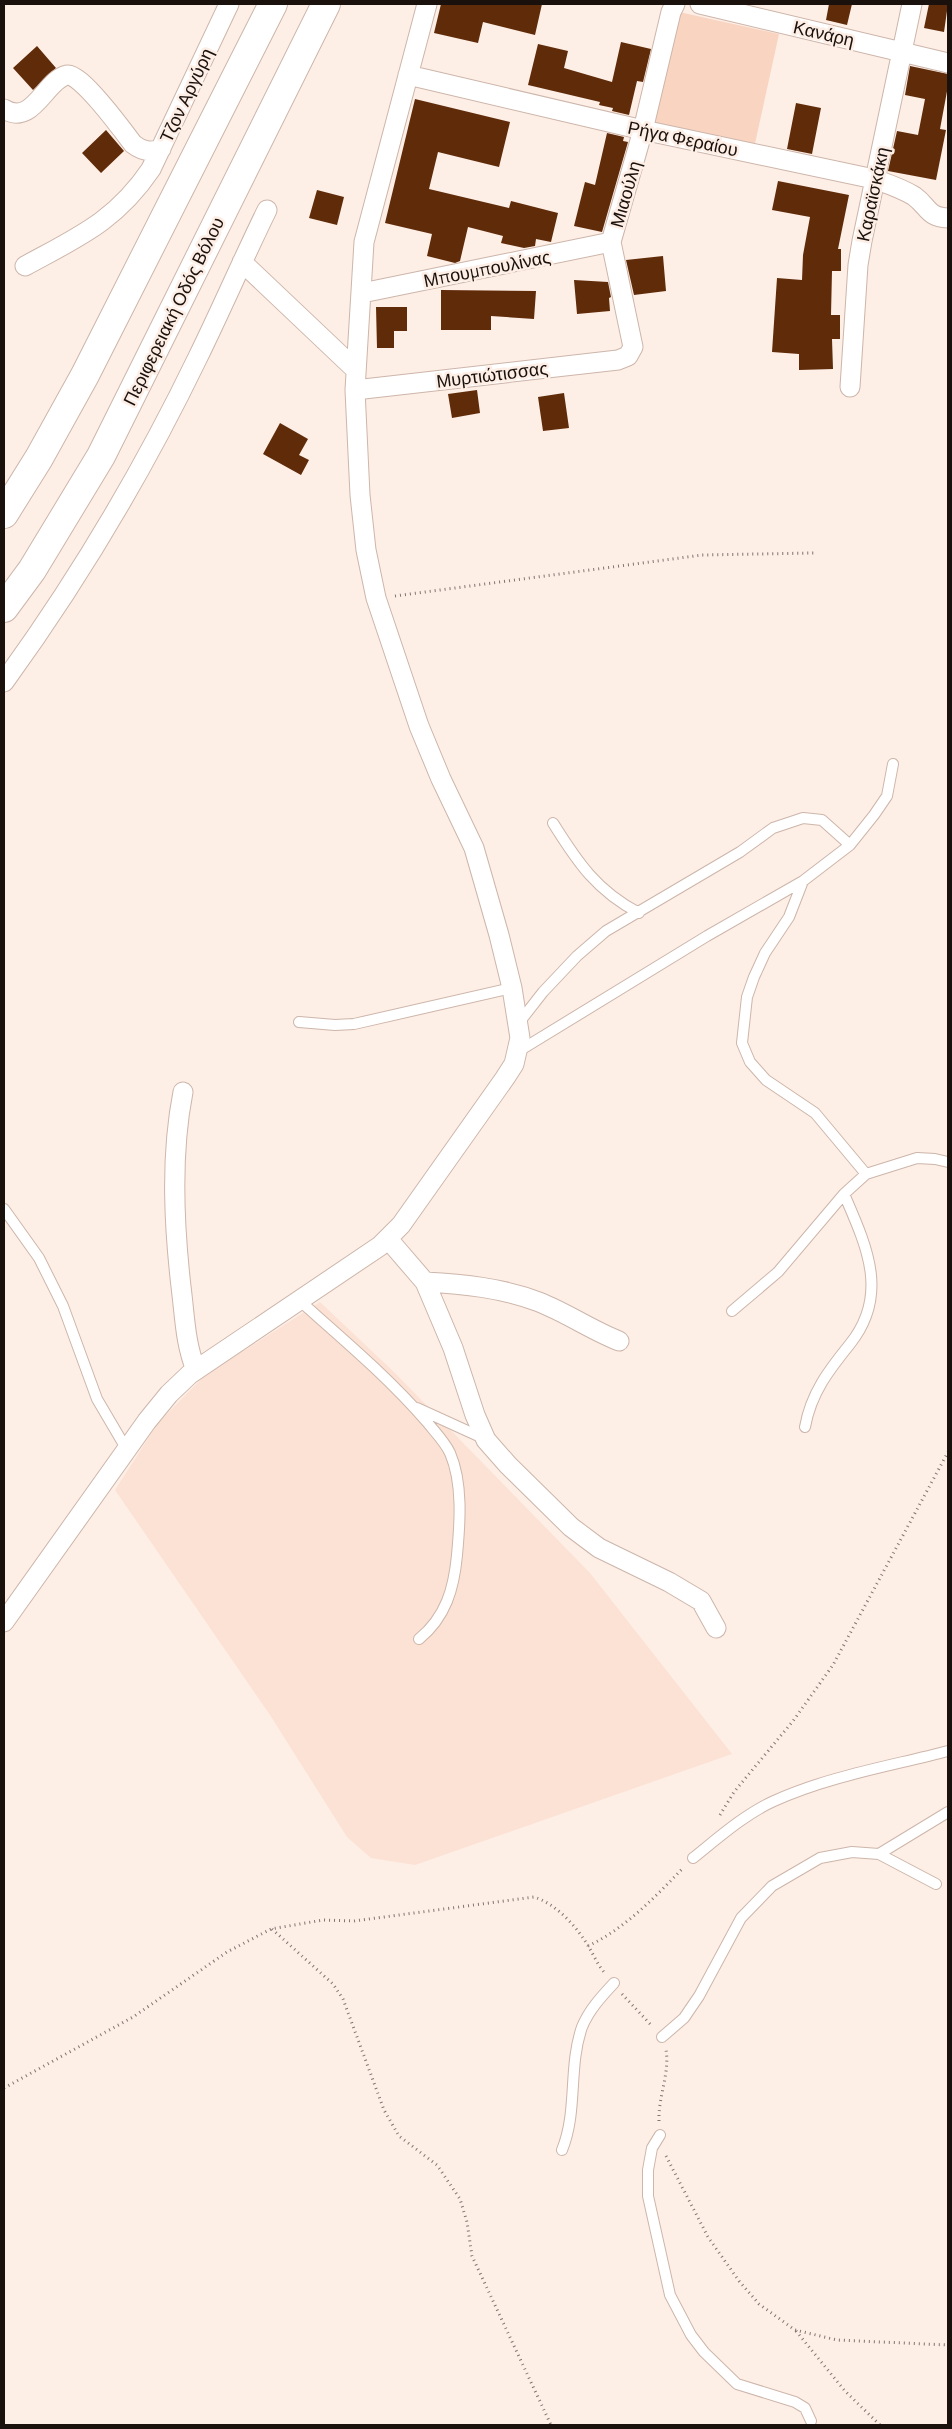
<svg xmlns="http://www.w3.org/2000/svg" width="952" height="2429" font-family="Barlow,sans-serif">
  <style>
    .built { fill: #fce2d5 }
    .green { fill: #f9d4c1 }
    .building { fill: #602b09 }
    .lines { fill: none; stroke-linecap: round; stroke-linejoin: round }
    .lane-casing { stroke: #cdb6aa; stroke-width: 12 }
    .street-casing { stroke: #cdb6aa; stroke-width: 21 }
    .primary-casing { stroke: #cdb6aa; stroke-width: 30 }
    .path { stroke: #817570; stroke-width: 3; stroke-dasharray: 1 4; stroke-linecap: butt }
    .lane { stroke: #fff; stroke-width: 10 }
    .street { stroke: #fff; stroke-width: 19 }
    .primary { stroke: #fff; stroke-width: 28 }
    .labels { text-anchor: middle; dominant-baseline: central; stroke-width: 5; stroke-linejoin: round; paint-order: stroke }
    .street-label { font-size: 18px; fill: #1a110d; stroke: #fdeee6 }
  </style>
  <rect width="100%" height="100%" fill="#fdeee6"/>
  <!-- built -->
  <path class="built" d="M320 1302 396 1374 590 1573 732 1754 415 1865 371 1858 347 1837 270 1715 115 1490 158 1423 215 1365 245 1350Z"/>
  <!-- green -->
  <path class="green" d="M679 12 779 34 754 148 653 125Z"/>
  <!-- building -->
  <path class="building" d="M441 4H542L535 35 483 22 478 43 434 33Z
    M829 4H852L847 25 826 20Z
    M929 4H948L944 32 924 28Z
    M621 42 651 49 643 82 637 81 629 115 612 111 613 108 599 105 600 102 528 85 538 44 568 51 564 68 612 82Z
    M37 46 56 68 33 90 13 68Z
    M910 66 948 74V86L940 129 946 130 936 180 888 171 897 131 918 135 925 99 905 95Z
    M415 99 510 122 499 167 438 152 429 189 509 208 511 201 558 213 551 242 536 239 535 246 524 248 501 243 503 236 468 227 460 261 455 263 427 256 432 234 385 223Z
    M796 103 821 108 812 154 787 149Z
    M106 130 124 151 101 173 82 153Z
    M607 133 624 137 623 141 628 142 602 232 574 226 585 182 595 185Z
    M778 181 849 195 838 249H841V271H832L831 315H840V339H832L833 369 799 370V354L772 352 777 278 802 280 803 255 810 217 772 210Z
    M317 190 344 197 337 225 309 218Z
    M663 256 666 291 634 295 626 260Z
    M574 280 608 282 611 297 609 298 610 311 577 314Z
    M441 290 536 291 534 319 491 316V330H441Z
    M376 307H407V331H394V348H377Z
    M477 390 480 413 452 418 448 394Z
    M564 393 569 428 543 431 538 397Z
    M280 423 308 439 299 455 309 460 301 475 263 454Z"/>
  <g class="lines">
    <!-- lane casing -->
    <g class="lane-casing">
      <path id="lane" d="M553 823C578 863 597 891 639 913
        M803 881 789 917 765 953 754 977 747 997 742 1043 750 1062 766 1080 815 1113 866 1174
        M299 1022 335 1025 354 1024 512 988
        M518 1024 543 992 577 956 606 931 740 852 773 828 803 818 822 820 850 845
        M519 1051 707 936 803 881 850 845 874 815 887 796 893 764
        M4 1209 39 1258 63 1306 97 1399 127 1450
        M300 1301C344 1340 389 1378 427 1422 435 1432 445 1442 450 1453 463 1483 460 1523 457 1555 454 1588 446 1617 419 1639
        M732 1311 778 1272 844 1194 866 1174 917 1158 935 1159 948 1162
        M417 1408 485 1439
        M805 1427C811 1393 829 1370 850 1344 890 1294 866 1245 844 1194
        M879 1854 948 1812
        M693 1858C718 1838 745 1814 774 1801 829 1776 891 1766 948 1751
        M662 2037 684 2018 699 1996 741 1918 772 1886 820 1858 852 1852 879 1854 936 1884
        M660 2135 652 2148 648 2170V2196L670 2295 691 2335 704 2352 737 2384 795 2402 805 2408 811 2421
        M562 2150C578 2111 568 2067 582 2027 589 2010 601 1997 614 1983"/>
    </g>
    <!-- street casing -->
    <g class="street-casing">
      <path id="street" d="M700 4 948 63
        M408 75 643 130 874 179C888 184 901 188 914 196 929 207 927 217 948 218
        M4 109C33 127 45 80 67 75 80 72 124 132 133 144 142 151 150 153 161 149
        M242 262 356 370
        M25 266C78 237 116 221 151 169L229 4
        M362 293 611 242
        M850 387 858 265 862 241 912 4
        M355 390 618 360 628 356 633 347 611 242 643 130 671 12 675 4
        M4 682C78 580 143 471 198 357 222 308 243 259 267 210
        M183 1092C170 1158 174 1229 182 1295 185 1321 186 1346 196 1370
        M388 1239 425 1282 453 1348 475 1415 486 1440 508 1465 571 1527 599 1548 669 1582 701 1601 716 1628
        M425 1282C463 1284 503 1288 539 1302 567 1313 591 1330 619 1341
        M4 1622 147 1421 169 1394 190 1374 380 1246 401 1225 505 1078 514 1064 520 1038 512 988 499 935 474 848 441 779 419 726 376 598 366 550 360 495 355 390 364 242 427 4"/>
    </g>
    <!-- primary casing -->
    <g class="primary-casing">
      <path id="primary" d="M4 514 39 458 85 375 273 4
        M4 608 32 570 101 456 326 4"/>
    </g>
    <!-- path -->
    <path class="path" d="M395 596 702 555 814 553
      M720 1815 734 1792 793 1721 833 1665 948 1452
      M272 1929 333 1984 343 1999 384 2110 399 2136 437 2165 460 2199 467 2222 472 2256 551 2425
      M588 1946C626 1928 655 1897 684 1867
      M622 1994 652 2026
      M4 2088 133 2017 227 1952 271 1929 323 1920 354 1921 534 1897C557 1904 578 1928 590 1949 594 1956 598 1965 604 1972
      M659 2121C658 2097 670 2073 666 2050
      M666 2156 708 2237 739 2281 759 2304 795 2330 837 2340 948 2345
      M796 2331 845 2391 880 2425"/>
    <!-- lane -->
    <use href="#lane" class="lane"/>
    <!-- street -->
    <use href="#street" class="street"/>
    <!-- primary -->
    <use href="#primary" class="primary"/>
  </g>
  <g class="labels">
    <!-- street labels -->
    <g class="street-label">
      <text transform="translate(824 33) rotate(13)">Κανάρη</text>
      <text transform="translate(186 95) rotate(-65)">Τζον Αργύρη</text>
      <text transform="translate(683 138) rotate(12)">Ρήγα Φεραίου</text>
      <text transform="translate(625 194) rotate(-74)">Μιαούλη</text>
      <text transform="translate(872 194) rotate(-78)">Καραϊσκάκη</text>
      <text transform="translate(487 268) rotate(-11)">Μπουμπουλίνας</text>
      <text transform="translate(173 311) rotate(-64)">Περιφερειακή Οδός Βόλου</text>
      <text transform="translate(492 374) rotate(-7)">Μυρτιώτισσας</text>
    </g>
  </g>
  <!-- border -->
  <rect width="952" height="2429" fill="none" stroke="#1a110d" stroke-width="10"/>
</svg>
